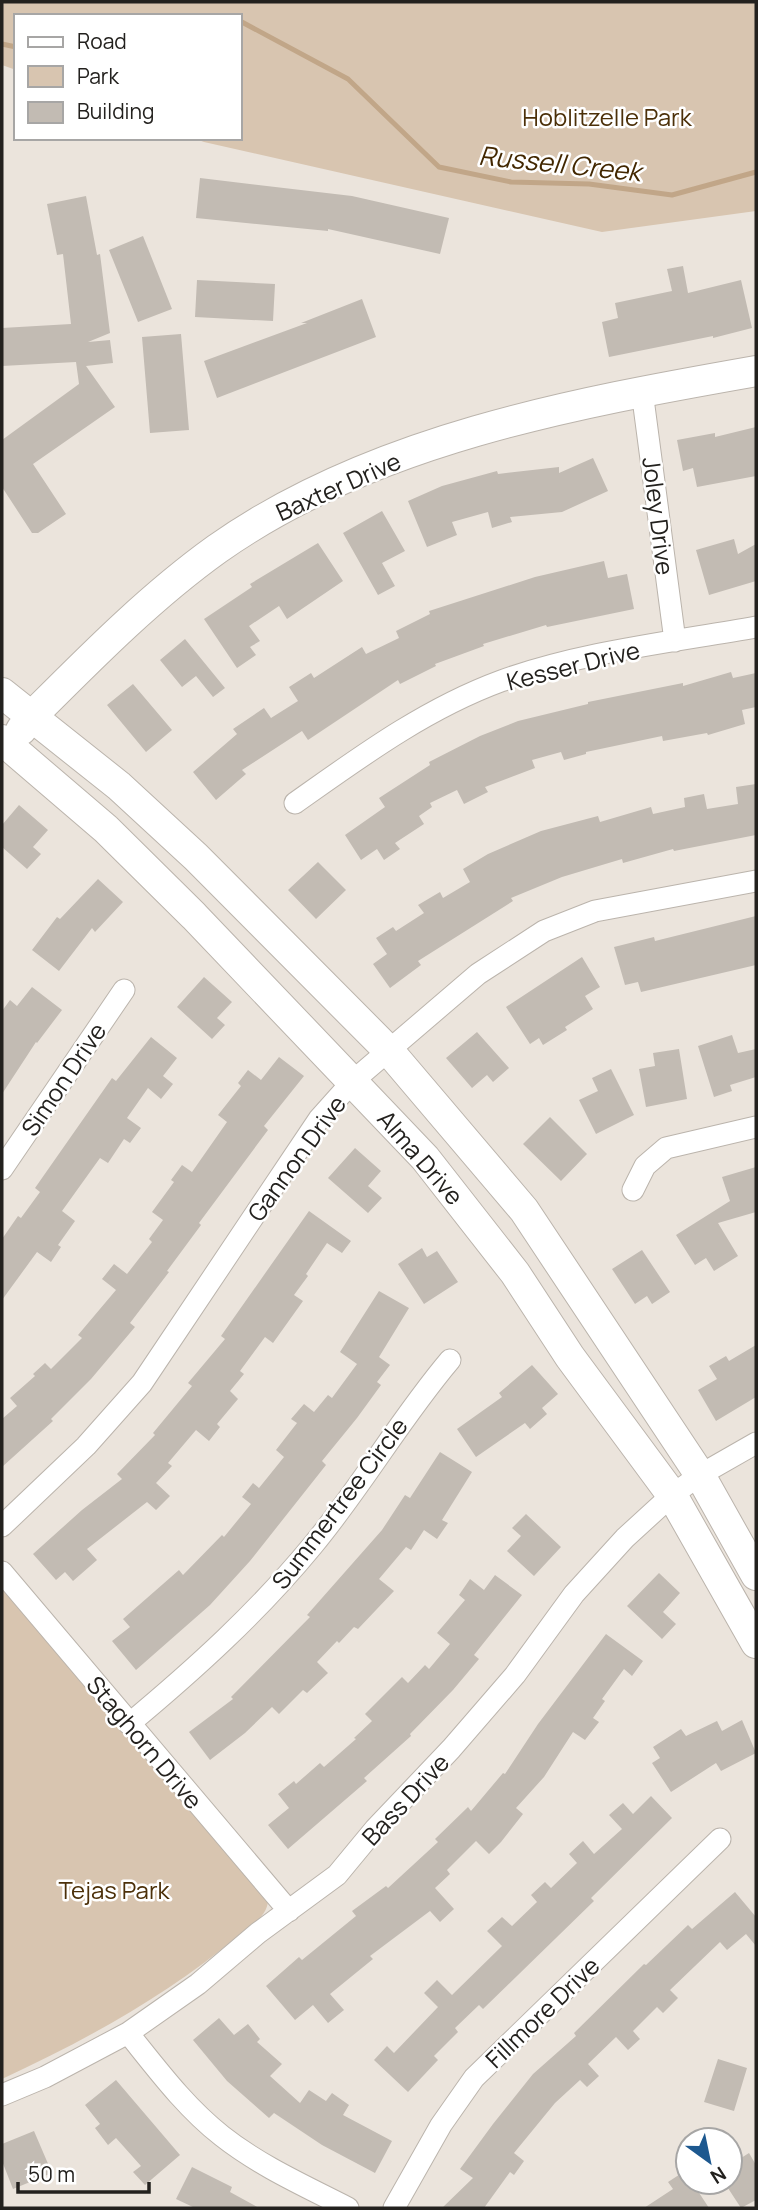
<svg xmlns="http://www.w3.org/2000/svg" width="758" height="2210" font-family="Manrope,sans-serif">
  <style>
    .green { fill: #d8c5b0 }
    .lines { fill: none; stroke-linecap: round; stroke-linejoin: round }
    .stream { stroke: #c1a688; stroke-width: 5 }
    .building { fill: #c2bbb3 }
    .street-casing { stroke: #bbb4ac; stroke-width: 23 }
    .secondary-casing { stroke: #bbb4ac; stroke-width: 32 }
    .street { stroke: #fff; stroke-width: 21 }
    .secondary { stroke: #fff; stroke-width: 30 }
    .labels { text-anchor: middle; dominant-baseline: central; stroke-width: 5; stroke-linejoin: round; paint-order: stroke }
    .park-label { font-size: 24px; fill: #4c3009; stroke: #fff }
    .street-label { font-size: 24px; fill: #23211e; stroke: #fff }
    .water-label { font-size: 26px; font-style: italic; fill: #422700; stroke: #fff }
  </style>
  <rect width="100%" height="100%" fill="#ebe4dc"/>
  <!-- green -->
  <path class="green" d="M2 2H756V211L602 232 204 142 193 138H240V16H16V70L2 65Z
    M2 1588 268 1900C268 1916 250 1926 239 1935 168 1995 86 2040 2 2079Z"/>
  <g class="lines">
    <!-- stream -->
    <path class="stream" d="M240 21 348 79 439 167 511 182 589 184 672 195 756 172
      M2 44 16 47"/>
  </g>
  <!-- building -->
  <path class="building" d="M200 178 352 196 449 218 440 254 328 229V231L196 218Z
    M86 196 97 255 100 254 110 333 88 342 110 340 113 363 86 366 115 407 33 464 66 514 38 533H32L2 487V440L79 384 76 362 2 366V328L71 324 63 254 57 255 47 204Z
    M143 236 172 309 138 322 109 250Z
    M683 266 688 293 741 280 752 328 713 338V336L609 357 602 322 618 318 615 303 672 291 667 269Z
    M197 280 275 284 273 321 195 317Z
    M362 299 376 337 217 398 204 361 307 323H301Z
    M181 334 189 430 150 433 142 337Z
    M756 427V476L697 487 693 468 683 471 677 440 715 433V437Z
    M593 458 608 491 562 512 510 517 512 522 492 528 488 512 452 522 457 535 427 547 408 501 442 486 497 471 498 474 559 467V473Z
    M382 511 405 551 382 563 395 586 378 595 343 533Z
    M734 539 738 554 756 544V581L709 595 696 550Z
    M318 543 343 581 287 619 279 606 249 626 260 641 250 647 256 655 237 668 204 619 252 587 250 584Z
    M604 561 608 578 627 574 634 609 547 627 546 625 483 644 484 646 435 664 436 666 400 684 398 680 308 740 302 731 242 770 246 774 216 800 193 772 237 734 233 729 264 708 271 718 298 701 289 687 311 673 314 678 362 647 366 654 399 638 396 631 430 614 429 611 535 577Z
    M185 639 225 688 213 697 196 676 182 687 160 660Z
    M731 672 733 678 756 673V707L742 710 745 724 708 735 707 733 663 741 662 736 586 752V754L564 760 561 752 532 760 535 768 485 787 488 792 464 804 457 790 430 803 432 807 419 816 424 824 395 843 400 849 384 860 377 849 361 860 345 835 385 807 379 798 430 765 429 762 480 736 518 721 588 704V702L683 683V686Z
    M133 684 172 730 146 752 107 705Z
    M756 784V835L674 851 673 849 623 863 622 859 562 877 511 898 513 901 418 961 421 965 390 988 373 964 387 954 376 938 393 927 396 931 424 913 418 905 440 892 443 898 470 882 463 869 488 854 541 831 598 816 600 822 651 807 653 814 685 807 684 798 704 794 707 809 738 804 736 787Z
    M19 805 48 830 33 847 41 854 27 869 2 847V825Z
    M318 862 346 890 316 919 288 890Z
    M98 879 123 902 95 932 92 928 59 971 32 950 57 917 60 919Z
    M756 916V965L641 992 638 982 625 985 614 947 654 937 655 941Z
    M582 957 600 987 585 996 593 1009 565 1027 567 1030 543 1045 539 1038 530 1044 506 1007Z
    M204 977 232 1002 217 1018 225 1025 212 1039 177 1007Z
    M32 987 62 1010 37 1043 36 1042 2 1094V1011L10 1000 17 1006Z
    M477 1032 509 1068 493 1082 487 1075 472 1088 446 1058Z
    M732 1035 738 1053 756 1049V1077L730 1085 732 1091 714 1097 698 1046Z
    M151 1037 177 1058 163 1076 173 1084 161 1099 148 1088 127 1118 141 1128 130 1143 124 1139 108 1163 100 1158 62 1211 75 1221 58 1245 61 1247 51 1262 37 1252 2 1300V1239L18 1216 21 1218 40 1192 35 1188 112 1078 116 1081Z
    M679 1049 687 1099 646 1107 639 1069 655 1066 653 1053Z
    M279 1057 304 1076 264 1126 268 1130 199 1223 201 1225 167 1271 169 1272 130 1323 135 1327 91 1379 51 1419 53 1421 2 1467V1419L17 1406 10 1398 35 1376 33 1374 45 1363 51 1369 82 1338 78 1335 116 1290 102 1279 114 1264 127 1274 152 1242 149 1239 163 1220 152 1212 174 1182 171 1180 182 1165 192 1172 227 1122 218 1115 241 1086 238 1083 248 1070 261 1080Z
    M611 1069 634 1115 596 1134 579 1100 598 1091 592 1078Z
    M550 1117 587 1154 561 1181 523 1144Z
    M355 1148 381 1171 368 1186 382 1198 368 1213 328 1178Z
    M756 1167V1212L718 1223 738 1256 714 1271 706 1258 695 1265 676 1235 730 1201 722 1177Z
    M309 1211 351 1241 342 1253 327 1243 306 1274 308 1276 294 1295 303 1301 273 1343 265 1337 240 1371 244 1374 230 1391 238 1399 217 1424 220 1427 209 1441 196 1430 168 1463 172 1466 156 1483 170 1496 156 1510 147 1502 87 1549 97 1560 73 1581 65 1572 56 1580 33 1554 82 1510 122 1479 117 1474 155 1435 153 1433 192 1386 188 1383 225 1339 221 1336Z
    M422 1248 427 1257 437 1251 458 1282 424 1304 398 1264Z
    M642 1250 670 1292 652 1304 647 1296 635 1304 612 1269Z
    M379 1291 409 1308 379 1357 390 1365 377 1382 381 1385 357 1418 322 1461 326 1465 250 1561 210 1605 136 1670 112 1641 130 1627 123 1619 179 1570 183 1575 222 1535 224 1537 251 1504 242 1497 253 1483 259 1488 284 1457 276 1450 297 1423 291 1419 304 1404 314 1412 328 1395 332 1398 357 1364 340 1352Z
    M756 1345V1397L716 1421 698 1390 717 1379 709 1366 726 1356 729 1361Z
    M532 1365 558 1394 542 1408 547 1414 530 1429 525 1423 476 1457 457 1429 502 1397 499 1393Z
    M440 1452 472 1472 442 1520 448 1523 437 1539 424 1530 411 1550 406 1547 379 1579 394 1591 358 1629 354 1627 339 1643 337 1641 317 1662 328 1673 307 1693 303 1690 279 1714 272 1707 245 1733 210 1760 189 1732 233 1699 231 1697 310 1617 307 1615 382 1530 405 1495 410 1498Z
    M526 1514 561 1547 534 1576 507 1551 521 1536 512 1528Z
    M659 1573 680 1593 663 1612 676 1624 662 1639 627 1606Z
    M495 1575 522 1595 474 1655 479 1659 453 1690 410 1734 411 1736 364 1778 367 1781 288 1849 268 1825 289 1808 278 1794 294 1781 296 1784 320 1763 324 1767 356 1739 354 1738 372 1721 365 1714 402 1677 408 1683 425 1665 429 1669 450 1644 437 1633 465 1600 459 1595 470 1579 484 1590Z
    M606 1634 643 1661 632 1676 624 1669 602 1699 605 1701 593 1718 599 1722 585 1740 573 1732 544 1777 516 1808 523 1814 501 1842 489 1854 476 1841 447 1870 450 1874 435 1888 454 1909 440 1922 430 1911 370 1956 373 1959 330 1994 344 2010 328 2023 313 2005 295 2020 266 1986 299 1957 302 1960 356 1916 352 1911 386 1886 388 1888 438 1842 435 1839 468 1807 471 1811 503 1773 505 1774 538 1724Z
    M742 1720 756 1753 721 1771 716 1763 671 1792 652 1763 660 1758 653 1747 681 1729 686 1736 717 1721 722 1731Z
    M651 1796 672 1818 591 1898 594 1901 483 2009 479 2005 455 2028 458 2032 434 2056 438 2060 408 2092 374 2060 387 2046 394 2053 438 2007 424 1993 437 1980 452 1995 502 1946 487 1931 502 1917 512 1926 537 1902 531 1895 545 1882 551 1888 577 1863 569 1854 583 1841 594 1854 622 1829 609 1815 623 1803 633 1814Z
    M735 1892 756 1917V1946L746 1934 727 1950 720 1942 670 1990 678 1998 663 2013 657 2007 633 2031 640 2039 628 2050 616 2037 588 2064 599 2076 587 2087 580 2080 555 2103 514 2153 524 2161 514 2175 510 2172 484 2208H442L473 2178 460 2169 493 2124 533 2074 576 2036 574 2033 644 1964 646 1965 688 1925 692 1929Z
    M219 2018 234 2035 248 2024 260 2039 257 2042 282 2064 270 2076 300 2103 309 2090 326 2101 332 2093 349 2105 343 2115 392 2141 375 2173 322 2145 274 2113 269 2118 227 2081 193 2040Z
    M718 2059 747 2068 734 2111 704 2102Z
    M116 2080 180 2155 145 2185 133 2172 141 2166 116 2138 108 2145 95 2128 100 2124 85 2105Z
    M34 2131 52 2173 13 2189 2 2161V2144Z
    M749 2153 756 2165V2200L741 2208 724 2182H730V2165Z
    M192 2167 232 2187 230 2192 259 2208H195L176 2199Z
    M685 2171 688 2182H692L709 2208H644L673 2189 668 2182Z"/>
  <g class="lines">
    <!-- street casing -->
    <g class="street-casing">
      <path id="street" d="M642 391 675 641
        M295 803C360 757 425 709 501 681 581 652 672 642 756 627
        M2 1169 124 990
        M633 1190 645 1166 666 1148 756 1127
        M2 1526 86 1446 142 1383 319 1119 353 1081 478 974 544 931 595 911 756 881
        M2 1572 289 1911
        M129 1724C195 1669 258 1612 313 1545 362 1486 400 1419 450 1360
        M128 2033C157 2069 185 2107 222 2136 260 2166 305 2186 348 2208
        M2 2095 45 2077 128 2033 198 1984 258 1933 337 1875 375 1829 451 1749 515 1675 574 1594 625 1538 672 1495 700 1475 756 1443
        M394 2208 441 2125 474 2078 720 1839"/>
    </g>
    <!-- secondary casing -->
    <g class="secondary-casing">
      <path id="secondary" d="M2 693 119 786 196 857 389 1051 524 1210 700 1475 756 1575
        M21 730 32 716C90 658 150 597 217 549 371 440 574 403 756 371
        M2 740 106 829 194 916 425 1158 515 1273 570 1357 672 1495 756 1643"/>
    </g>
    <!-- street -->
    <use href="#street" class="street"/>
    <!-- secondary -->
    <use href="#secondary" class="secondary"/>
  </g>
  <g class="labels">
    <!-- park labels -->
    <g class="park-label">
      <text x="607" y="116">Hoblitzelle Park</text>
      <text x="114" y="1889">Tejas Park</text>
    </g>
    <!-- street labels -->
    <g class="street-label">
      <text transform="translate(338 486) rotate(-24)">Baxter Drive</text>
      <text transform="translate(659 516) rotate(83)">Joley Drive</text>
      <text transform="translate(573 665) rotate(-14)">Kesser Drive</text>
      <text transform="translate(63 1079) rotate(-56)">Simon Drive</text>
      <text transform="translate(421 1157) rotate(49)">Alma Drive</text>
      <text transform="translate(296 1158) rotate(-54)">Gannon Drive</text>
      <text transform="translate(339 1503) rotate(-53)">Summertree Circle</text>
      <text transform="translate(145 1742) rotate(50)">Staghorn Drive</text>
      <text transform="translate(405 1799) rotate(-47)">Bass Drive</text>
      <text transform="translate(542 2012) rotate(-44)">Fillmore Drive</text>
    </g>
    <!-- water labels -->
    <g class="water-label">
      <text transform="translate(560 163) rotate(6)">Russell Creek</text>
    </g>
  </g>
  <!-- border -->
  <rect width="758" height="2210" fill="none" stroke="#23211e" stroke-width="7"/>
  <!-- legend -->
  <rect x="14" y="14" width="228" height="126" fill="#ffffff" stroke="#a7a6a5" stroke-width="2"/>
  <rect x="28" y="37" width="35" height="10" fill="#ffffff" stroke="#a7a6a5" stroke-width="2"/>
  <text x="77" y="49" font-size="21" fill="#23211e">Road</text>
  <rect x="28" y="66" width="35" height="21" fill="#d8c5b0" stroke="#a7a6a5" stroke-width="2"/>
  <text x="77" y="84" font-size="21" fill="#23211e">Park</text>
  <rect x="28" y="102" width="35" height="21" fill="#c2bbb3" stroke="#a7a6a5" stroke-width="2"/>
  <text x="77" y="119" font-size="21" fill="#23211e">Building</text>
  <!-- north arrow -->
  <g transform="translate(709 2161) rotate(147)"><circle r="33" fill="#ffffff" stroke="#a7a6a5" stroke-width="2"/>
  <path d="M0-5L12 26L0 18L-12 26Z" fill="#1d588f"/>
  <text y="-10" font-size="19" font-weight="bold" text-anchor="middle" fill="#23211e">N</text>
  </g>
  <!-- scale -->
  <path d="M18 2182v10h131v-10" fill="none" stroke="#23211e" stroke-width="3.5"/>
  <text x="28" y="2182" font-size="21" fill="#23211e" stroke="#ffffff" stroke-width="5" paint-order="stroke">50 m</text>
</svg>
